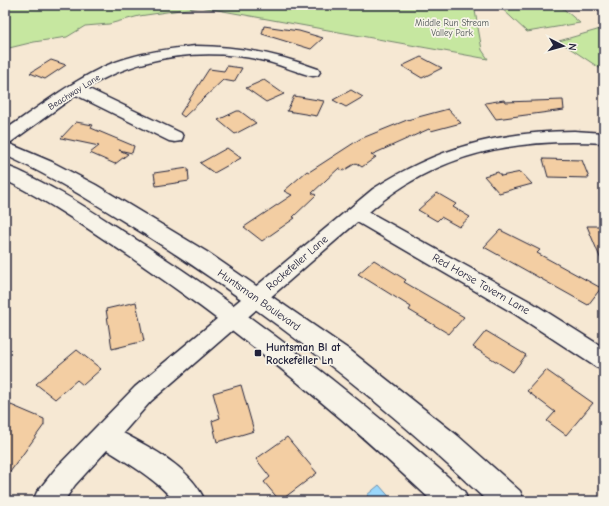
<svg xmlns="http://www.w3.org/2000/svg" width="609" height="506" font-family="'Comic Neue',sans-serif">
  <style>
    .green { fill: #c6e7a0; stroke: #74846e }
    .water { fill: #9ad7fb; stroke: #6a8fae }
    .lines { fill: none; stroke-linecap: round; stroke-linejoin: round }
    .stream { fill: #6a8fae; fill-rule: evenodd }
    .building { fill: #f3cea3; stroke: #22223b }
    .street-casing { stroke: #22223b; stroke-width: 3 }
    .secondary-casing { stroke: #22223b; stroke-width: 3 }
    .street { fill: #f7f3e8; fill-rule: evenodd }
    .secondary { fill: #f7f3e8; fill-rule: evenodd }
    .poi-dot { fill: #22223b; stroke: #f7f3e8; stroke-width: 1.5 }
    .labels { text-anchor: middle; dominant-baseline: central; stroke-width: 3.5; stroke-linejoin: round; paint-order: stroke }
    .far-park-label { font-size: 9px; fill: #4b5354; stroke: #f7f3e8 }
    .far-street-label { font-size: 9px; fill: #22223b; stroke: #f7f3e8 }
    .street-label { font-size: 11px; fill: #22223b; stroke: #f7f3e8 }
    .poi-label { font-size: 11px; font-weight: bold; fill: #22223b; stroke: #f7f3e8; text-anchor: start }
  </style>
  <rect width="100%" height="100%" fill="#f6e8d3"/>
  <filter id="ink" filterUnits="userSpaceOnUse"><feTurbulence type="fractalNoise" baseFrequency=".025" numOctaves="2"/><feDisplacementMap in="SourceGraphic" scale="8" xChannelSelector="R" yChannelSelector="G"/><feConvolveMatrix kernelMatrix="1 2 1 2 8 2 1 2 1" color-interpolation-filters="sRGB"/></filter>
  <g filter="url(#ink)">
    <!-- green -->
    <path class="green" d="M5 5H474L482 50 488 59 201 7 139 16 109 24 85 26 67 37 34 42 5 49Z
      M498 5H559L580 23 527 32Z
      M604 28V71L559 41Z"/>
    <!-- water -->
    <path class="water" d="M379 485 393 501H371L367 495Z"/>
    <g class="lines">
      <!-- stream -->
      <path class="stream" d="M88 5C91 5 93 6 95 7 98 7 111 5 116 5L114 6 95 9Z"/>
    </g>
    <!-- building -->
    <path class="building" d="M264 26 299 31 323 38 311 49 262 34Z
      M421 57 442 68 422 78 402 66Z
      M51 60 66 65 45 79 30 73Z
      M227 66 242 68 234 82 223 80 184 117 180 114 209 69 224 71Z
      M264 80 284 94 266 102 246 88Z
      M351 90 363 97 346 107 333 100Z
      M294 96 324 101 317 116 287 111Z
      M504 100 505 102 563 100 564 110 496 119 485 103Z
      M448 109 461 123 431 131 429 129 371 155 376 157 362 167 356 163 343 171 339 168 312 193 316 195 293 217 295 218 262 241 244 227 292 195 284 191 307 171 309 172 360 139 407 120Z
      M237 111H240L256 123 235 134 218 120Z
      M76 122 93 125 91 128 134 146 132 153 119 150 128 154 115 164 90 153 99 146 61 138Z
      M227 148 241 158 214 173 200 163Z
      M543 159 582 160 589 178 548 177Z
      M188 168 189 181 156 186 154 173Z
      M498 172 501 176 521 172 532 184 499 193 484 176Z
      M437 193 456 204 453 207 470 217 459 227 441 217 437 221 418 210Z
      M587 226H604V267Z
      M500 230 540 250 537 253 601 288 588 305 484 247Z
      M374 260 406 280 404 282 464 317 449 334 409 310 411 307 358 274Z
      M136 302 144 341 112 349 106 309Z
      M486 331 526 355 513 372 473 347Z
      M77 350 101 369 83 385 77 380 55 399 36 384Z
      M546 370 593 403 566 435 547 421 555 412 527 391Z
      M241 385 254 431 217 442 212 421 220 418 213 393Z
      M11 405 44 419V425L5 479V412Z
      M287 437 317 473 280 501 264 482 270 477 256 459Z"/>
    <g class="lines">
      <!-- street casing -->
      <g class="street-casing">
        <path id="street" d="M196 46C239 46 278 54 318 69L320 72 318 75 313 76C298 73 284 66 269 62 208 46 141 55 87 88L181 133 183 137 181 141 175 142 169 141 76 95 11 142 5 143V130C37 108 68 84 103 67 132 54 164 49 196 46Z
          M574 131 604 133V143C516 138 437 152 369 212L531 302 604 348V370L596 367 515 314 357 222 151 401 123 433C153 449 191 468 205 501H174C156 479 131 465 107 450L75 485 64 501H33L37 492 57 467 135 387 373 189C438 147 497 132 574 131Z"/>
      </g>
      <!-- secondary casing -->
      <g class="secondary-casing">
        <path id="secondary" d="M5 142 52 162 96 185 207 252 265 292 351 351 458 436 520 491 524 501H487C384 403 270 314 149 237 102 208 56 178 5 155Z
          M5 166C18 169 29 176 41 182 69 196 95 213 121 230 243 307 356 394 464 491L468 501H432C340 414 243 334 139 263 95 233 52 203 5 180Z"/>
      </g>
      <!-- street -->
      <use href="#street" class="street"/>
      <!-- secondary -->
      <use href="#secondary" class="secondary"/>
    </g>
  </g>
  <!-- markers -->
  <rect class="poi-dot" x="254" y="349" width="8" height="8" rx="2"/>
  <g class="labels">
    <!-- far-park labels -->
    <g class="far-park-label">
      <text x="452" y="23">Middle Run Stream<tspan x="452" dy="10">Valley Park</tspan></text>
    </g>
    <!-- far-street labels -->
    <g class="far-street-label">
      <text transform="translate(74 92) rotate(-32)">Beachway Lane</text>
    </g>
    <!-- street labels -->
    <g class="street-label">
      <text transform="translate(297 263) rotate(-41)">Rockefeller Lane</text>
      <text transform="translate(481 284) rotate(30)">Red Horse Tavern Lane</text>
      <text transform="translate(259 300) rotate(35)">Huntsman Boulevard</text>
    </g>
    <!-- poi labels -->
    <g class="poi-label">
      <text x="266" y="347">Huntsman Bl at<tspan x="266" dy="13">Rockefeller Ln</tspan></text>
    </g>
  </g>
  <!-- margin -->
  <rect width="609" height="506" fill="none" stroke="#f7f3e8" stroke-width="20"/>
  <rect x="10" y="10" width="589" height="486" fill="none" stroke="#22223b" stroke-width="1.5" filter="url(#ink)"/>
  <!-- north arrow -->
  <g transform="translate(563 46) rotate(96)" stroke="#f7f3e8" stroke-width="3" paint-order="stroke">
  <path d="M0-3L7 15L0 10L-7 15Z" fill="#22223b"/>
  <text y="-6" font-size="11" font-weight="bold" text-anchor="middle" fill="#22223b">N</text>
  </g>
</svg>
